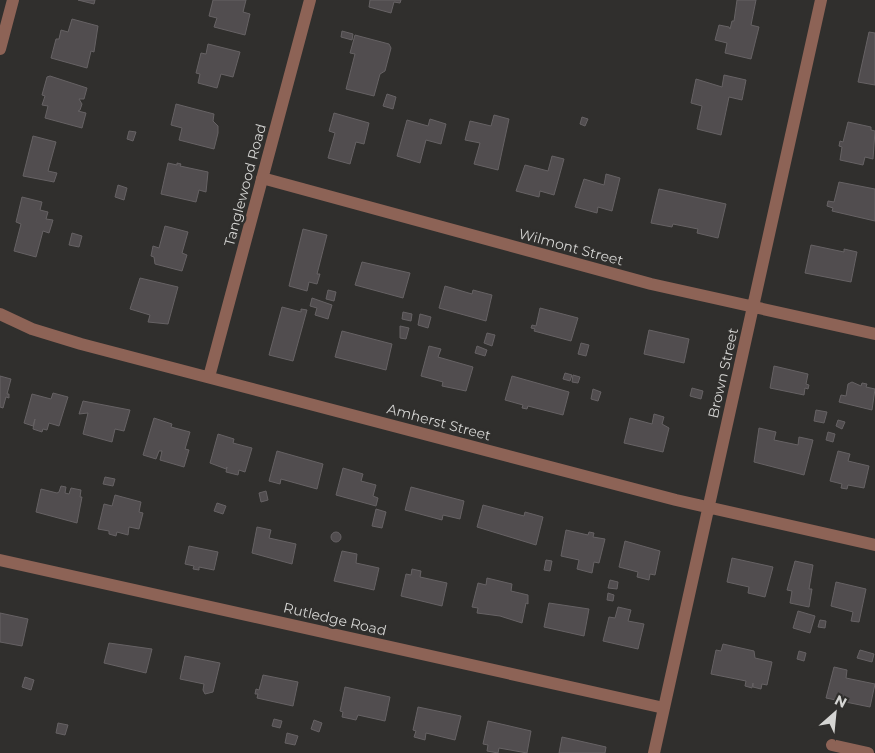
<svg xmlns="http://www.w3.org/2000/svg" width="875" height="753" font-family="Montserrat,sans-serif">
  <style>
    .building { fill: #514d4f; stroke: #666264 }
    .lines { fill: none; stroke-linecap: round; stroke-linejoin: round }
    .minor { stroke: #8d6356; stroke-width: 12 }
    .labels { text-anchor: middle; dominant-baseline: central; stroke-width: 5; stroke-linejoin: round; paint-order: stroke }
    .street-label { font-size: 14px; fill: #d5d5d3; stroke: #302f2d }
  </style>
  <rect width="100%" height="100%" fill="#302f2d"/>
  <!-- building -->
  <path class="building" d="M78 0H95L94 4Z
    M213 0H246L243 12 250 14 245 35 214 27 217 18 209 16Z
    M370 0H401L400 3 394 2 391 13 369 7Z
    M737 0H756L751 25 759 27 751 59 725 53 727 43 715 40 719 25 729 27 730 29 732 21H734Z
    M72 19 98 26 94 52 91 51 87 68 51 58 56 39H59L61 30 68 32Z
    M342 31 353 34 352 40 341 37Z
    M869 32 875 33V85L858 82Z
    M355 35 389 44 391 48 385 71 380 74 374 96 346 89 355 54 350 53Z
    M208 44 240 52 233 77 221 74 217 88 198 83 200 74 196 73 201 53 206 54Z
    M724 75 746 80 742 100 729 97 721 135 697 129 702 106 691 103 696 79 722 87Z
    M50 76 87 88 84 99H79L82 104 80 110 78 111 86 113 82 128 45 118 48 106 42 105 45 96 42 95 47 77Z
    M387 94 396 97 393 109 383 106Z
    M176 104 214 114 213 121 218 126V133L214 149 179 140 182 128 171 125Z
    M334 113 369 123 364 144 356 142 350 164 328 158 335 133 329 131Z
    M494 115 509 119 498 170 474 164 480 143 465 140 470 121 491 126Z
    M582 117 588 119 585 126 580 124Z
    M430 119 446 124 441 144 426 140 420 163 397 156 407 120 428 126Z
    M848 122 871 127V130L875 131 873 159 865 157 863 165 840 160 842 147 839 146 840 141 843 142Z
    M129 131 136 132 133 141 127 139Z
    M33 136 56 142 48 171 57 173 54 182 23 176Z
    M552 156 564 159 554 195 540 191 539 197 516 191 525 165 548 171Z
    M168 163 177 165V163L181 164 180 166 208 172 206 192 199 190 196 202 161 194Z
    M606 174 620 178 612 211 598 207 597 213 575 207 584 179 604 185Z
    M839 182 875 189V221L832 211 833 208 827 206 828 201 834 202Z
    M118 185 127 188 124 200 115 197Z
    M659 189 726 204 718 238 697 233 698 229 673 224 672 227 651 223Z
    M22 197 42 202 40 210 48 212 46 219 53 220 49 233 43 231 36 257 14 251 21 224 16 222Z
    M165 226 188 232 182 253 187 255 182 271 155 264 154 257 151 256 153 246 159 248Z
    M303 229 327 235 317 274H320L317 284 309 282 307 291 289 286Z
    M72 233 82 236 79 247 69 245Z
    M811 245 844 252V249L857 252 851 282 805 273Z
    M362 262 410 273 403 298 355 285Z
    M140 278 178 287 168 324 148 322 150 315 130 309Z
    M445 286 472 294 473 290 492 295 486 321 439 308Z
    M328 290 336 292 334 301 326 299Z
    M312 298 332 305 328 319 315 315 317 308 310 306Z
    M282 307 301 312V309L307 310 293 361 269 355Z
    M540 308 578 318 571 341 534 331 535 329 531 328 532 325 536 326Z
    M403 312 412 314 411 321 402 319Z
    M420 314 431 317 428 328 418 325Z
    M400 326 409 328 406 339 400 338Z
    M649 330 689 339 684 363 644 354Z
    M342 331 392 344 386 370 335 357Z
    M487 333 495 335 492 346 484 343Z
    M581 343 589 345 586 356 578 354Z
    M429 346 441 349 438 357 473 367 466 391 442 386 443 382 421 376Z
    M477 346 487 350 485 356 475 353Z
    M774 366 808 374 806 384 809 385 808 389 805 388 804 395 770 388Z
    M565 373 572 375 570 381 563 379Z
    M573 375 580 377 578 383 572 382Z
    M0 376 11 379 7 394H9V398L6 397 3 408 0 407Z
    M512 376 569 392 563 415 528 406 527 409 522 408 523 405 505 400Z
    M852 382 861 386 862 383 867 384 866 387 875 389 872 410 839 402 841 395 846 396 848 384Z
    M692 388 703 391 701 399 690 396Z
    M593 389 601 392 598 401 591 399Z
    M53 393 68 397 59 426 49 423 47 430 43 429 42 432 33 429 35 419 33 426 24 423 32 394 51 399Z
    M83 401 130 410 124 431 115 429 112 442 83 434 88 413 79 414Z
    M816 410 827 412 824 423 814 421Z
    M654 414 664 417 662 424 669 428 663 452 624 443 630 418 652 424Z
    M154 418 172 424 171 427 190 432 185 449 189 450 184 467 160 460 162 451H159L156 459 143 455Z
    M838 420 845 422 842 429 836 426Z
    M759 428 776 432 774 440 798 445 799 437 813 440 804 475 754 462Z
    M828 432 835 434 833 442 826 440Z
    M218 434 234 439 233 443 252 448 245 472 239 470 238 475 226 472 227 467 226 469 210 463Z
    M277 451 323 464 317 489 281 479 280 484 269 481Z
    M838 451 850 454 848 461 869 466 864 488 848 485 847 489 841 488 842 484 830 481Z
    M343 468 363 474 361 481 376 485 373 496 378 498 376 506 336 495Z
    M105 477 115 479 113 486 103 484Z
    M61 486 66 487 65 493 69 494 71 488 81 490 80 497H82L77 523 36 512 41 489 57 493 59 492Z
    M411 487 464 501 460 519 443 515 442 520 405 510Z
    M266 491 268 500 261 502 259 493Z
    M115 495 141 502 139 512 143 513 139 529 129 527 128 535 117 532 116 536 109 534V531L98 529 104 504 112 506Z
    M217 503 226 506 223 514 214 511Z
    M483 505 524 516 525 512 543 517 536 545 477 527Z
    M376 509 386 512 382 528 372 526Z
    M257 527 271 530 269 538 296 544 292 564 252 553Z
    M566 530 588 535 589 532 594 533 593 537 605 539 599 563 594 562 592 573 577 569 579 560 561 556Z
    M331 537a5 5 0 1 1 10 0a5 5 0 1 1-10 0Z
    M625 541 660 551 655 575 650 574 649 580 637 577 638 572 619 567Z
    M189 546 218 552 214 570 199 567V570L193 569 194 566 185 564Z
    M342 551 357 554 356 563 379 568 374 590 334 581Z
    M732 558 773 567 765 597 748 593 749 587 727 582Z
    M546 560 552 561 550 571 544 570Z
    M795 561 813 565 809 589H812L809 607 790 603 792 591 787 590Z
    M412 569 421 571 420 577 447 583 442 606 401 596 406 574 411 575Z
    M487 578 512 584 511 591 528 595V604L526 603 522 623 500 616 477 613 478 608 472 607 478 583 486 585Z
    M610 580 618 582 617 589 608 588Z
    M836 582 866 589 859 622 851 621 853 612 831 606Z
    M608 593 614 595 613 601 607 600Z
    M549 603 589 609 584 636 544 627Z
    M618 607 631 610 628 621 644 624 638 649 603 641 609 617 615 618Z
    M798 611 815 616 810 633 793 628Z
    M0 613 28 619 22 646 0 642Z
    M820 620 826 621 825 628 818 627Z
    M109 643 152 649 146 673 104 663Z
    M723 644 754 651 755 658 772 662 767 685 762 684 761 689 753 687V683L752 688 745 686 746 681 711 674 716 650 721 651Z
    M860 650 874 654 872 662 857 658Z
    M799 651 806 653 804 661 797 659Z
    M185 656 220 663 213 692 205 694 203 690 204 684 180 679Z
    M834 667 847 670 846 678 875 684 870 707 826 698Z
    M263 675 298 682 293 706 257 698 258 694H255L256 689 259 690Z
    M25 677 34 680 31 690 22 687Z
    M345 687 390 697 385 721 358 715 356 720 342 717 343 712 340 711Z
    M418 707 461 716 455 740 426 733 425 740 414 737 416 731 413 730Z
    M274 719 282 721 280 728 272 726Z
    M314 720 322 723 319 732 311 729Z
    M488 721 531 731 527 753 499 748 498 753 487 751 488 745 483 744Z
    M58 723 68 725 65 735 56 733Z
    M287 733 298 736 295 745 285 743Z
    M562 737 606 747 605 753H559Z"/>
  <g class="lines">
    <!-- minor -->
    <path class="minor" d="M0 49 13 0
      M262 178 651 284 875 334
      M0 314 32 329 81 344 676 500 875 545
      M209 377 310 0
      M0 560 664 708
      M832 745 868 753
      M654 753 821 0"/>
  </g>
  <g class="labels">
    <!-- street labels -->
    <g class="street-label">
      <text transform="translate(245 185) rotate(-75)">Tanglewood Road</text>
      <text transform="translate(571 247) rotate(15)">Wilmont Street</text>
      <text transform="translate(723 373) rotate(-77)">Brown Street</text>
      <text transform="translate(439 422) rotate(15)">Amherst Street</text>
      <text transform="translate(335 619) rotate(13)">Rutledge Road</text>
    </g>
  </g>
  <!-- north arrow -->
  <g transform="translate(835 713) rotate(27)" stroke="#302f2d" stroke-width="4" paint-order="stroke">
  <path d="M0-4L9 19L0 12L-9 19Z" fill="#d5d5d3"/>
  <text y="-8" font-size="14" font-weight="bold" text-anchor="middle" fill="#d5d5d3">N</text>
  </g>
</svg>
